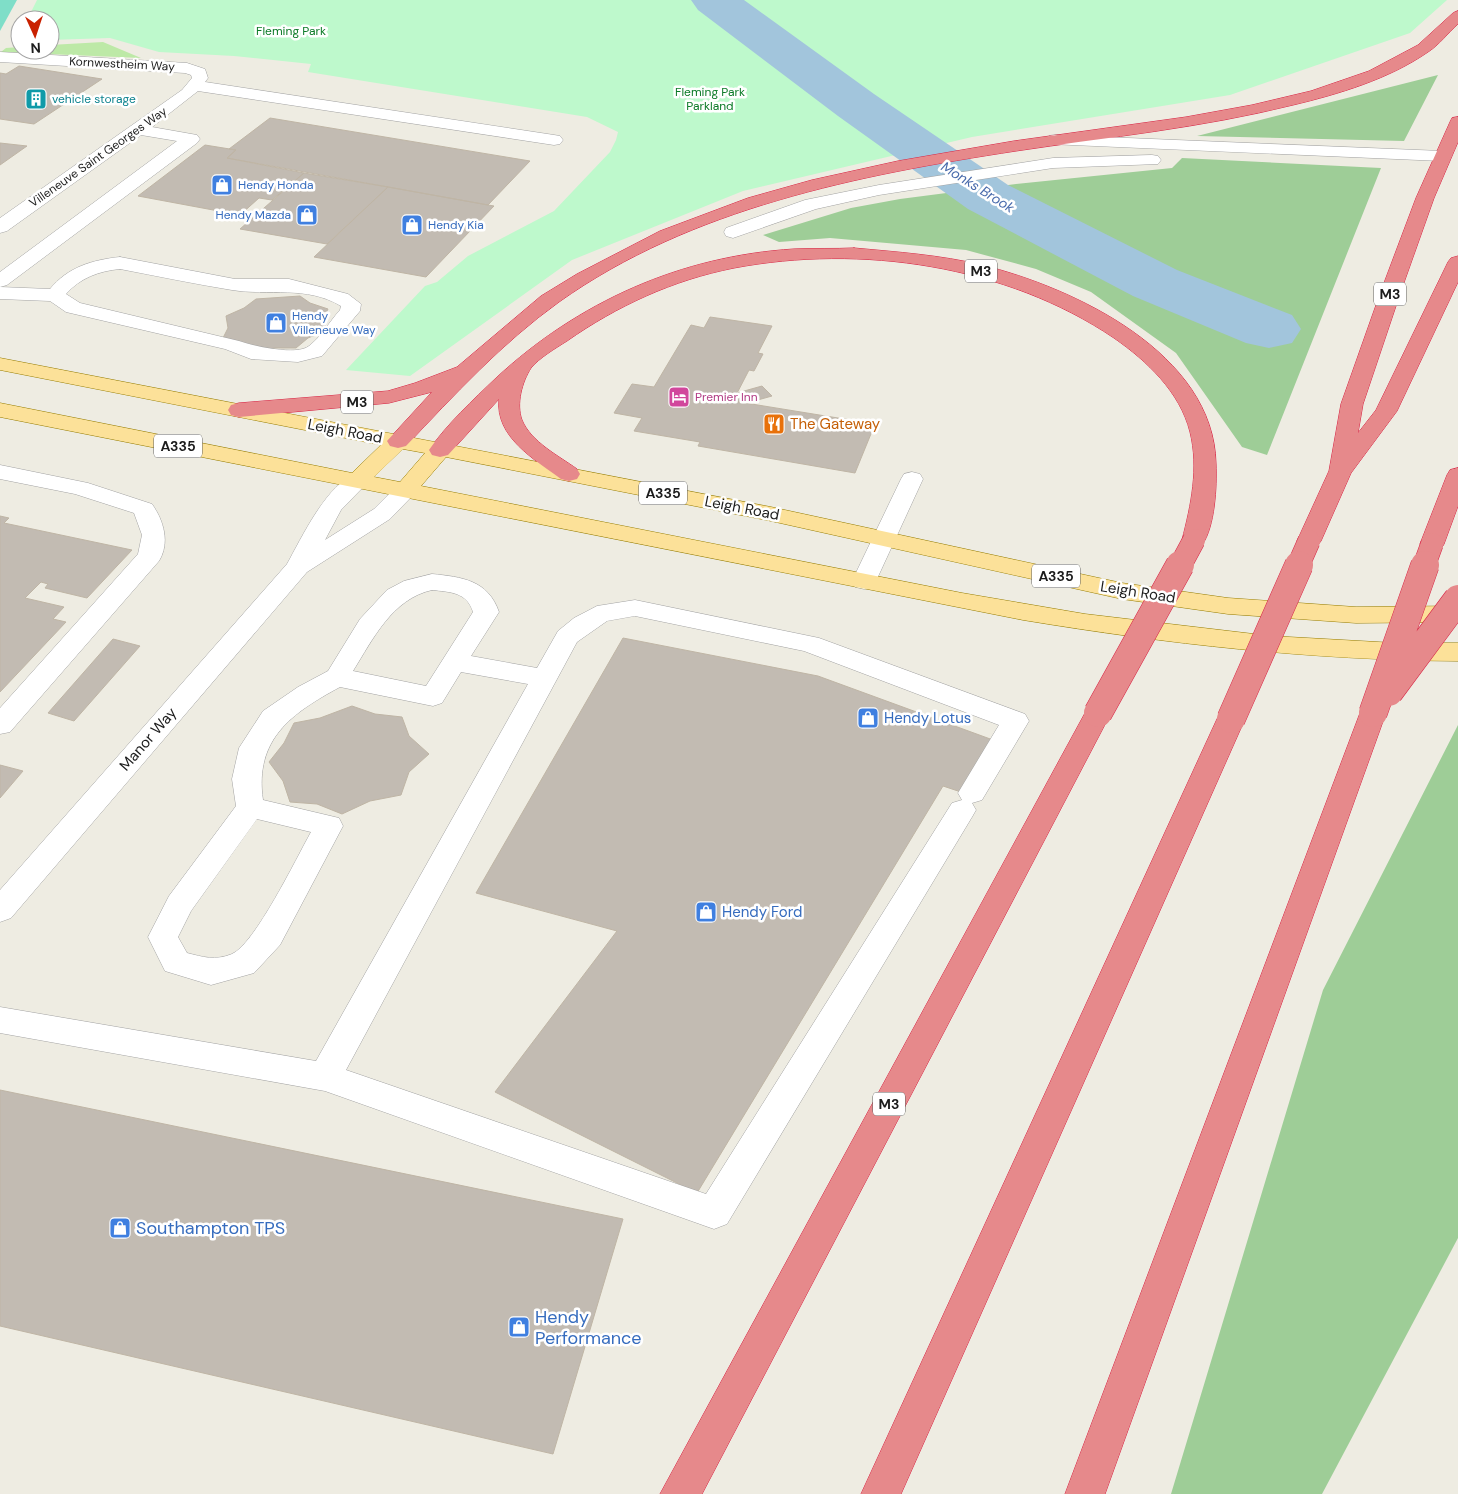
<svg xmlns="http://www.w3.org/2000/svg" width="1458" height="1494" font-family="'DM Sans',sans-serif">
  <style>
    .grass { fill: #bde9a7 }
    .forest { fill: #9ecd97 }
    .park { fill: #bef9cc }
    .pitch { fill: #7fdec8 }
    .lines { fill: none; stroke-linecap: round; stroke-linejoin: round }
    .river { fill: #a2c5dc; fill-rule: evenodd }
    .building { fill: #c2bbb2; stroke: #bfb5a5 }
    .minor-casing { stroke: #a3a3a3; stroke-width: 1 }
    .major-casing { stroke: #957c00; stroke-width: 1 }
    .highway-casing { stroke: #d72444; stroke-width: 1 }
    .minor { fill: #fff; fill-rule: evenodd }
    .major { fill: #fce199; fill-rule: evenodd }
    .highway { fill: #e6898b; fill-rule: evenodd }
    .highway-bridge-far1-casing { stroke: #d72444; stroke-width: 23; stroke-linecap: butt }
    .highway-bridge-casing { stroke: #d72444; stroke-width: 29; stroke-linecap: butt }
    .highway-bridge-far1 { stroke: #e6898b; stroke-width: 22 }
    .highway-bridge { stroke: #e6898b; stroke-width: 28 }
    .labels { text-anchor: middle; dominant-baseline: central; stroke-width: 5; stroke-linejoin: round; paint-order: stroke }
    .far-park-label { font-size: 12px; fill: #0b7a26; stroke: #fff }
    .far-street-label { font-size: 12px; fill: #1c1c1c; stroke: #fff }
    .far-culture-label { font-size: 12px; fill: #0d838f; stroke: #fff; text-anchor: start }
    .far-shop-label { font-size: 12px; fill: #366cbe; stroke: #fff; text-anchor: start }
    .far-hotel-label { font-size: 12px; fill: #b23c85; stroke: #fff; text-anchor: start }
    .far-water-label { font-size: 14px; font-style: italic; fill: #496bac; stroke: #fff }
    .shield { fill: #fff; stroke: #606060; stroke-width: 1 }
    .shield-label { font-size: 14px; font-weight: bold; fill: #1c1c1c }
    .food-label { font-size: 15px; fill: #c56008; stroke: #fff; text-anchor: start }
    .street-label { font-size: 15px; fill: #1c1c1c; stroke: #fff }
    .shop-label { font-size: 15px; fill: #366cbe; stroke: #fff; text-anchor: start }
    .near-shop-label { font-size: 18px; fill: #366cbe; stroke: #fff; text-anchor: start }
  </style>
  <rect width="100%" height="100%" fill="#eeece2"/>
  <!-- grass -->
  <path class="grass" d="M103 42 141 58 1 52 6 48 20 47V50H50V45Z"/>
  <!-- forest -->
  <path class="forest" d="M1438 75 1404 141 1197 136Z
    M1182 158 1381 168 1267 455 1242 447 1176 353 1091 292 1036 269 966 250 830 238 779 242 763 235 851 208 900 199 1016 184 1172 168Z
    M1458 725V1238L1322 1494H1171L1323 990Z"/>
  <!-- park -->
  <path class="park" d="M37 0H1447L1410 33 1230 95 972 137 743 191 572 260 410 376 346 370 425 286 437 282 468 256 554 211 610 152 616 140 618 132 587 117 308 72 311 64 234 56 159 52 110 38 50 40V20H27Z"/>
  <!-- pitch -->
  <path class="pitch" d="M0 0H17L0 31Z"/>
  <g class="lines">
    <!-- river -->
    <path class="river" d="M691 0H744L874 94 1008 185 1177 270 1292 315 1301 329 1292 343 1269 348 1246 343 1133 296 968 209 838 116 698 10Z"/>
  </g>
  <!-- building -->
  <path class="building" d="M19 66 102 79 34 124 0 119V73L6 74Z
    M270 118 530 161 488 205 227 158 236 150 229 149Z
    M0 143 27 146 0 165Z
    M205 145 236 150 227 158 304 173 272 200 259 198 240 215 138 196Z
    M304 173 388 187 327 244 240 229Z
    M388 187 488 205 494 206 426 277 314 257Z
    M300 296 310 303 328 309 323 319 327 330 308 338 296 348H275L252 352 223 338 228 328 226 316 244 308 256 299Z
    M710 317 772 326 758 353 763 354 754 371 749 370 733 401 875 424 855 473 698 446 700 442 634 431 642 418 614 413 632 384 654 387 691 325 704 328Z
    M762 386 772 396 747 403 733 401 737 393Z
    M0 516 9 518 4 523 132 550 87 598 45 588 48 584 41 582 25 598 64 607 53 619 66 622 0 692Z
    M623 638 818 676 993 740 961 792 943 786 697 1193 495 1092 617 931 476 893Z
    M113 639 140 646 74 721 48 713Z
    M352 706 375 714 402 717 409 736 429 754 409 772 401 795 370 801 342 814 317 804 290 802 283 781 269 762 284 743 294 723 320 718Z
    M0 765 23 771 0 798Z
    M0 1090 623 1219 553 1454 0 1326Z"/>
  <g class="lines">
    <!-- minor casing -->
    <g class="minor-casing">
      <path id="minor" d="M0 52 187 63 205 69 208 78 205 82 554 135 560 136 563 140 560 144 554 145 198 91 152 127 197 135 200 139 197 143 7 285 0 287V272L177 141 141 135 7 231 0 233V218L182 90 192 78 191 75 185 73 0 62Z
        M1055 135 1442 151 1448 152 1451 156 1448 160 1442 161 1049 144 1046 140 1049 136Z
        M1152 155 1158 156 1161 160 1158 164 1053 168 879 195 816 209 733 238 726 236 724 232 726 228 805 200 879 185 1053 158Z
        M120 257 235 279H289L348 294 361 304 360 311 322 356 298 362 251 359 225 349 66 312 50 301 0 299V287L50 289C68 267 92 260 120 257ZM120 269C157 276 195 284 232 290 269 296 306 285 341 306L340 310C330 321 321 337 309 346 297 356 253 346 239 341L80 303 66 294C80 278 99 271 120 269Z
        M0 465 88 483 152 504C164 521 170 543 159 561L10 732 0 734V708L138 554 142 535 134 513 75 494 0 479Z
        M912 472 920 474 923 479 876 581 873 587 864 589 855 587 852 581 901 479 904 474Z
        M357 474 365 476 369 481 341 510 325 540 374 509 398 485 406 483 414 485 418 490 390 519 307 572 11 918 0 922V890L287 564C301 539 328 481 357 474Z
        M432 574C462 577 488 580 499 612L471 656 537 668 558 631 574 618 597 606 635 600 819 638 1025 714 1029 721 982 800 972 803 976 810 972 817 727 1224 714 1229 325 1091 0 1033V1007L316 1061 528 684 461 672 442 703 433 706 340 687C292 713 254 739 263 800L339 818 343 826 280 945 254 973 211 985 165 971 148 937 169 896 236 806 232 779 239 748 263 711 298 687 328 671 360 619 387 590 404 581ZM432 590C450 592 467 592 473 612L426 686 353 671C373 639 392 599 432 590ZM635 616 804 651 999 725 958 793 962 800 952 803 706 1194 346 1070 577 642 607 621ZM257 819 311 832C297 857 255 944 232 954 215 961 203 957 187 953L178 937 191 911Z"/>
    </g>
    <!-- major casing -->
    <g class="major-casing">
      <path id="major" d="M0 358 771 507 1122 583 1228 598 1356 607 1458 606V622L1356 623 1228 614 1122 599 771 521 446 457 421 486 962 593 1085 614 1271 636 1396 643H1458V661C1311 660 1168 644 1023 620L0 417V403L352 473 381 445 0 370ZM403 449 425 453 400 482 374 477Z"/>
    </g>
    <!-- highway casing -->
    <g class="highway-casing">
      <path id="highway" d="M1458 11V24C1448 33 1439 45 1428 52 1389 79 1339 94 1293 105 1201 128 1109 137 1016 151 859 175 691 208 559 302 502 343 454 395 406 446L398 448 390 446 387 441 432 392 389 403 239 417 231 415 228 410 231 405 239 403 388 391 415 383 457 367 541 296 577 274 660 231 748 198 812 180 898 161 1014 141 1186 117 1252 105 1311 91 1369 71 1418 45 1453 13Z
        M1458 117V142L1434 198 1401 291 1363 404 1358 433 1376 410 1448 262 1451 258 1458 256V282L1397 411 1351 473 1321 541 1317 546 1309 548 1301 546 1297 541 1329 471 1341 404 1381 291 1416 198 1450 122 1452 118Z
        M854 248C897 252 940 255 982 265 1074 288 1214 353 1216 464 1217 486 1215 527 1202 545L1194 547 1186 545 1182 540C1191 505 1199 468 1190 432 1180 392 1147 361 1114 338 1006 265 861 244 734 268 673 280 617 306 567 341 556 348 539 358 531 368 522 382 516 404 522 420 531 442 559 456 577 469L580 474 577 479 569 481 561 479C534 459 495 437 499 399L448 455 440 457 432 455 429 450C447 424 473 400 496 378 578 302 681 256 794 249 814 248 834 249 854 248Z
        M1458 468V506L1444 544 1441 549 1432 551 1423 549 1420 544 1447 475 1450 470Z
        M1098 704 1108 706 1111 713 702 1494H660L1085 713 1088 706Z
        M1373 704 1383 706 1386 713 1105 1494H1065L1360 713 1363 706Z
        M1231 710 1241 712 1245 719 901 1494H861L1217 719 1221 712Z"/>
    </g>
    <!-- minor -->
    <use href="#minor" class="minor"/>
    <!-- major -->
    <use href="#major" class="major"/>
    <!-- highway -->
    <use href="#highway" class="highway"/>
    <!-- highway-bridge-far1 casing -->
    <g class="highway-bridge-far1-casing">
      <path id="highway-bridge-far1" d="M1180 566 1194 540
        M1298 566 1309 541
        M1424 566 1432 544"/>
    </g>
    <!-- highway-bridge casing -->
    <g class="highway-bridge-casing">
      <path id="highway-bridge" d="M1389 692 1458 599
        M1098 713 1180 565
        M1373 713 1425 565
        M1231 719 1299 565"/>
    </g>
    <!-- highway-bridge-far1 -->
    <use href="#highway-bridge-far1" class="highway-bridge-far1"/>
    <!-- highway-bridge -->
    <use href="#highway-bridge" class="highway-bridge"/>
  </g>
  <!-- icons -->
  <defs>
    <g id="building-square" transform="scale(1.125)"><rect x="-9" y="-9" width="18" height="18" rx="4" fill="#0f9aa8" stroke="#fff"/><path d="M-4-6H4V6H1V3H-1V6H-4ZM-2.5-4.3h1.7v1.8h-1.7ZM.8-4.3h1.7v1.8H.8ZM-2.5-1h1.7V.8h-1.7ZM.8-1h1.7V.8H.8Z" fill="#fff"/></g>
    <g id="shop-square" transform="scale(1.125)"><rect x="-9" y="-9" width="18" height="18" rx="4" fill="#3f7fe0" stroke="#fff"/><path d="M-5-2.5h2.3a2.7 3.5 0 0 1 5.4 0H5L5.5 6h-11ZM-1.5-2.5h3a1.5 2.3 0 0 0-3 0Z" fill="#fff"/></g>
    <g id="hotel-square" transform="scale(1.125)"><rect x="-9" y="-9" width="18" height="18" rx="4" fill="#d1479c" stroke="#fff"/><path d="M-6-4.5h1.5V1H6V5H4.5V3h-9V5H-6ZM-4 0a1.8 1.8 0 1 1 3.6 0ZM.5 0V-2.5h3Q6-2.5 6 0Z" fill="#fff"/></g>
    <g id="restaurant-square" transform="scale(1.125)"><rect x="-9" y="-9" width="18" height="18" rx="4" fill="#e8710a" stroke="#fff"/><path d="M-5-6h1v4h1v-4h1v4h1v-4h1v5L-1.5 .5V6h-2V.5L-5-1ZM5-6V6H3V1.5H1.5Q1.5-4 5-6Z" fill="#fff"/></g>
  </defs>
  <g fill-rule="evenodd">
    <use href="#building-square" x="36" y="99"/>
    <use href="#shop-square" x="222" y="185"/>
    <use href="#shop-square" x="307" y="215"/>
    <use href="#shop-square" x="412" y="225"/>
    <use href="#shop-square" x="276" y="323"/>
    <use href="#hotel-square" x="679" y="397"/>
    <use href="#restaurant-square" x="774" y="424"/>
    <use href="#shop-square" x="868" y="718"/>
    <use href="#shop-square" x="706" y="912"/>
    <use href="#shop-square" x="120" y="1228"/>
    <use href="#shop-square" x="519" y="1327"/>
  </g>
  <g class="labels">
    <!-- far-park labels -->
    <g class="far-park-label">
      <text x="291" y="31">Fleming Park</text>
      <text x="710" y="92">Fleming Park<tspan x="710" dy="14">Parkland</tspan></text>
    </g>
    <!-- far-street labels -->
    <g class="far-street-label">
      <text transform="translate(122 64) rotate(3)">Kornwestheim Way</text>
      <text transform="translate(98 157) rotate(-35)">Villeneuve Saint Georges Way</text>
    </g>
    <!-- far-culture labels -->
    <g class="far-culture-label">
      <text x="52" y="99">vehicle storage</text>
    </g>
    <!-- far-shop labels -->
    <g class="far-shop-label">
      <text x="238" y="185">Hendy Honda</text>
      <text x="291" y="215" text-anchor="end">Hendy Mazda</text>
      <text x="428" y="225">Hendy Kia</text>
      <text x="292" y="316">Hendy<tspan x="292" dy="14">Villeneuve Way</tspan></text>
    </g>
    <!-- far-hotel labels -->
    <g class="far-hotel-label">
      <text x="695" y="397">Premier Inn</text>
    </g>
    <!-- far-water labels -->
    <g class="far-water-label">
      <text transform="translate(978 187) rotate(32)">Monks Brook</text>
    </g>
    <!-- shield labels -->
    <g class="shield">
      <rect x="965" y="259.5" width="32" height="23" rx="4"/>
      <rect x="1374" y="282.5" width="32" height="23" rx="4"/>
      <rect x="341" y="390.5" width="32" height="23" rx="4"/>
      <rect x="154" y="434.5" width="48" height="23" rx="4"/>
      <rect x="639" y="481.5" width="48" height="23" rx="4"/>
      <rect x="1032" y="564.5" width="48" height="23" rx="4"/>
      <rect x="873" y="1092.5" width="32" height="23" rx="4"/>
    </g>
    <g class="shield-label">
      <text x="981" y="271">M3</text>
      <text x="1390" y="294">M3</text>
      <text x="357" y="402">M3</text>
      <text x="178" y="446">A335</text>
      <text x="663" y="493">A335</text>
      <text x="1056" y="576">A335</text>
      <text x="889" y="1104">M3</text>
    </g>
    <!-- food labels -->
    <g class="food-label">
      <text x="790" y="424">The Gateway</text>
    </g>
    <!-- street labels -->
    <g class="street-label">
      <text transform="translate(345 431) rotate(11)">Leigh Road</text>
      <text transform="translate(742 508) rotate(11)">Leigh Road</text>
      <text transform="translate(1138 592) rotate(9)">Leigh Road</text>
      <text transform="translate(148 739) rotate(-49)">Manor Way</text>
    </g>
    <!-- shop labels -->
    <g class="shop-label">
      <text x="884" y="718">Hendy Lotus</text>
      <text x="722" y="912">Hendy Ford</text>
    </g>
    <!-- near-shop labels -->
    <g class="near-shop-label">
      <text x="136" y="1228">Southampton TPS</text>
      <text x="535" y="1317">Hendy<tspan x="535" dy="21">Performance</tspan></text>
    </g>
  </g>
  <!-- north arrow -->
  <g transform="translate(35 35) rotate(177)"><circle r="24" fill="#ffffff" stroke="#a4a4a4"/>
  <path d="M0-4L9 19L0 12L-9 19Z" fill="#c92100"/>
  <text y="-8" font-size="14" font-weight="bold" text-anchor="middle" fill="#1c1c1c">N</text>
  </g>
</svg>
